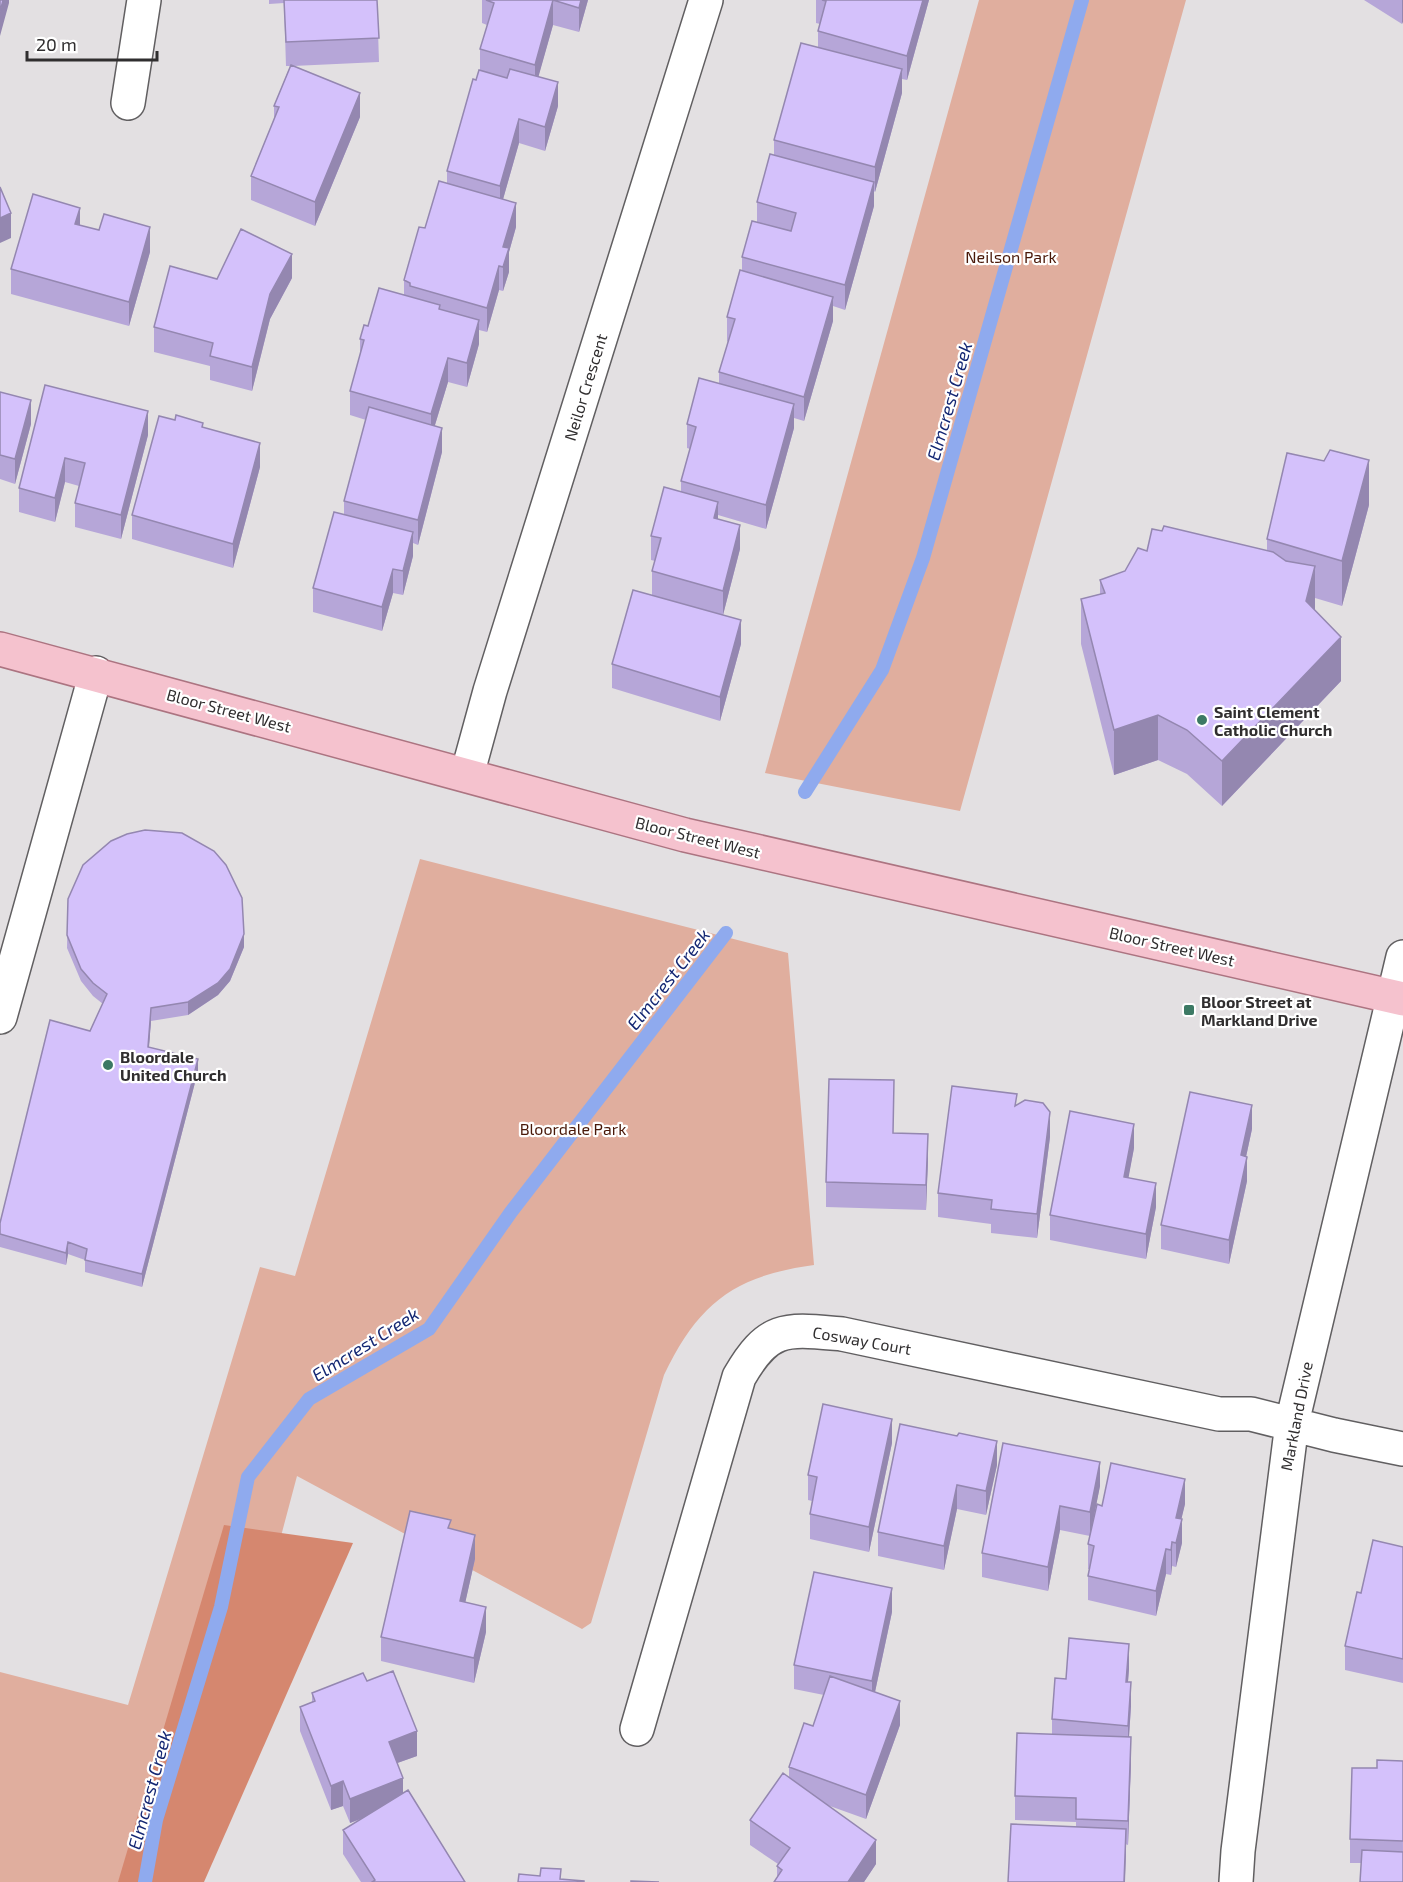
<svg xmlns="http://www.w3.org/2000/svg" width="1403" height="1882" font-family="'Exo 2',sans-serif">
  <style>
    .green { fill: #e0ae9e }
    .forest { fill: #d5876f }
    .lines { fill: none; stroke-linecap: round; stroke-linejoin: round }
    .stream { stroke: #8faaee; stroke-width: 14 }
    .minor-casing { stroke: #615f61; stroke-width: 36 }
    .major-casing { stroke: #ac7481; stroke-width: 36 }
    .minor { stroke: #fff; stroke-width: 33 }
    .major { stroke: #f5c2ce; stroke-width: 33 }
    .wall { fill: #b6a6d8 }
    .shaded-wall { fill: #9487b0 }
    .building { fill: #d4c1fb; stroke: #9487b0; stroke-width: 1.5 }
    .poi-dot { fill: #3c7964; stroke: #fff; stroke-width: 2 }
    .labels { text-anchor: middle; dominant-baseline: central; stroke-width: 4.5; stroke-linejoin: round; paint-order: stroke }
    .park-label { font-size: 16px; fill: #491808; stroke: #fff }
    .street-label { font-size: 16px; fill: #302e2f; stroke: #fff }
    .poi-label { font-size: 16px; font-weight: bold; fill: #302e2f; stroke: #fff; text-anchor: start }
    .water-label { font-size: 18px; font-style: italic; fill: #142773; stroke: #fff }
  </style>
  <rect width="100%" height="100%" fill="#e3e0e2"/>
  <!-- green -->
  <path class="green" d="M979 0H1186L960 811 765 773Z
    M420 859 788 953 814 1265C735 1276 699 1302 664 1375L591 1623 582 1629 297 1476 189 1882H0V1672L128 1705 260 1267 295 1276Z"/>
  <!-- forest -->
  <path class="forest" d="M224 1525 353 1543 204 1882H118Z"/>
  <g class="lines">
    <!-- stream -->
    <path class="stream" d="M805 792 882 670 923 558 1082 0
      M145 1882 156 1820 221 1607 248 1477 309 1399 429 1329 511 1212 726 933"/>
    <!-- minor casing -->
    <g class="minor-casing">
      <path id="minor" d="M128 103 144 0
        M467 775 490 691 706 0
        M0 1017 96 673
        M637 1729 739 1377C769 1325 786 1329 842 1334L1219 1414H1251L1334 1435 1403 1449
        M1236 1882 1238 1851 1292 1423 1403 957"/>
    </g>
    <!-- major casing -->
    <g class="major-casing">
      <path id="major" d="M0 649 685 835 1403 999"/>
    </g>
    <!-- minor -->
    <use href="#minor" class="minor"/>
    <!-- major -->
    <use href="#major" class="major"/>
  </g>
  <!-- wall -->
  <path class="wall" d="M269 0H377L379 62 293 66 360 117 315 226 251 200V176L274 119V106L290 66H286L284 3 269 4Z
    M482 0H588L579 32 553 25 538 77 558 106 545 151 519 143 503 199 516 227 509 252V272L503 291 499 290 487 332 479 330V344L467 387 448 382 435 425 442 452 418 545 413 543V556L403 595 393 593 382 631 313 612V588L344 515V501L366 420 350 415V391L360 355V339L368 326 404 295V280L425 228 447 183V171L480 70V49L487 25 482 23Z
    M816 0H929L907 80 902 79V93L875 192 874 191V206L845 310 833 306V321L804 421 794 418V428L766 529 718 515V519L740 549 723 615 741 644 720 721 612 688V664L652 595V571L655 561 651 560V536L681 492V481L690 449 687 448V424L719 383V372L728 342 727 341V317L742 270V257L757 222V202L774 155V140L818 47V31L820 24 816 23Z
    M1364 0H1403L1402 24Z
    M80 225 150 252 129 326 11 294V269Z
    M292 278 270 319 252 391 210 380V366L154 352V327L217 279Z
    M45 385 148 435 121 539 75 527V503L79 486 65 482 55 522 19 512V488Z
    M0 392 31 424 15 484 0 479Z
    M203 427 260 467 233 568 132 539V515Z
    M1369 505 1342 606 1315 598V610L1341 681 1222 806 1187 774 1158 760 1114 775 1081 644V599L1100 594V580L1125 571 1147 551H1267V539Z
    M68 899 244 947 230 981 218 995 188 1015 151 1021 149 1047 198 1071 142 1287 85 1272V1260L68 1254 66 1265 0 1247V1223L103 1004 93 996 81 981 67 948Z
    M1017 1105 1050 1137 1037 1238 991 1233V1224L938 1217V1193Z
    M1252 1129 1246 1157 1247 1181 1229 1264 1161 1249V1225Z
    M894 1133 928 1158 926 1210 826 1207V1182Z
    M1134 1148 1128 1178 1156 1207 1146 1259 1050 1240V1215Z
    M900 1424 997 1465 986 1515 957 1509 944 1570 878 1556V1532Z
    M892 1443 869 1552 810 1539V1514L812 1501 808 1500V1475Z
    M1003 1443 1100 1486 1092 1525 1102 1506 1185 1504 1181 1519 1182 1543 1176 1567 1172 1566 1171 1575 1166 1574 1156 1616 1088 1600V1576L1089 1569H1088V1544L1090 1536 1060 1530 1048 1591 982 1577V1553Z
    M451 1529 475 1559 465 1603 486 1632 474 1683 381 1661V1637Z
    M1403 1547V1683L1345 1670V1646L1361 1593Z
    M892 1612 875 1692 900 1725 866 1819 827 1805 876 1864 864 1882H774L777 1878V1866L778 1864 750 1845V1820L789 1777V1767L813 1726 824 1695 794 1689V1665Z
    M1129 1669 1128 1682 1131 1706 1129 1737 1131 1761 1128 1845 1076 1827V1822L1015 1820V1796L1052 1734V1719L1066 1679Z
    M367 1681 417 1756 397 1763 403 1793 465 1882H361L343 1854V1830L361 1819 350 1823 343 1806 331 1810 300 1731V1707L312 1702V1693Z
    M1403 1761V1882L1361 1863H1350V1839L1377 1768Z"/>
  <!-- shaded-wall -->
  <path class="shaded-wall" d="M3 0H9V3L0 36V12Z
    M553 0V25L535 89V65Z
    M581 0H588L579 32V8Z
    M923 0H929L907 80V56Z
    M1402 0H1403V22L1402 24Z
    M902 69V93L875 192V167Z
    M558 82V106L545 151V127Z
    M360 93V117L315 226V202Z
    M519 119V143L500 210V186Z
    M874 182V206L845 310V285Z
    M516 203V227L509 252V272L503 291V247Z
    M80 208V232L75 224Z
    M11 213V238L0 243V218Z
    M150 227V252L129 326V302Z
    M292 254V278L270 319 252 391V367L270 294Z
    M499 266V290L487 332V308Z
    M833 297V321L804 421V397Z
    M479 320V344L467 387V363Z
    M448 358V382L431 438V414Z
    M31 400V424L15 484V459Z
    M794 404V428L766 529V505Z
    M148 411V435L121 539V515Z
    M442 428V452L418 545V520Z
    M260 443V467L233 568V544Z
    M65 458V482L55 522V498Z
    M1369 460V505L1342 606V561Z
    M718 502V526L714 518Z
    M740 525V549L723 615V591Z
    M413 532V556L403 595V571Z
    M1315 566V610L1306 601Z
    M393 569V593L382 631V607Z
    M741 620V644L720 721V697Z
    M1341 637V681L1222 806V761Z
    M1158 715V760L1114 775V730Z
    M244 934V947L230 981 218 995 188 1015V1002Z
    M151 1008V1021L148 1059V1047Z
    M198 1059V1071L142 1287V1274Z
    M1252 1105V1129L1241 1180V1155Z
    M1050 1112V1137L1037 1238V1214Z
    M1134 1124V1148L1124 1202V1177Z
    M928 1134V1158L926 1210V1185Z
    M1247 1157V1181L1229 1264V1240Z
    M1156 1183V1207L1146 1259V1234Z
    M68 1242V1254L66 1265V1253Z
    M892 1419V1443L869 1552V1527Z
    M997 1441V1465L986 1515V1491Z
    M1100 1462V1486L1090 1536V1512Z
    M1185 1479V1504L1176 1542V1518Z
    M957 1485V1509L944 1570V1546Z
    M1060 1506V1530L1048 1591V1567Z
    M1182 1519V1543L1176 1567V1543Z
    M475 1535V1559L460 1626V1601Z
    M1172 1542V1566L1171 1575V1550Z
    M1166 1549V1574L1156 1616V1591Z
    M892 1588V1612L872 1706V1681Z
    M486 1607V1632L474 1683V1658Z
    M1129 1644V1669L1126 1706V1682Z
    M1131 1682V1706L1128 1751V1726Z
    M900 1701V1725L866 1819V1795Z
    M417 1731V1756L389 1766V1742Z
    M1131 1737V1761L1128 1845V1821Z
    M403 1778V1802L350 1823V1799Z
    M343 1781V1806L331 1810V1786Z
    M1126 1829V1853L1125 1882H1124Z
    M876 1840V1864L864 1882H847Z"/>
  <!-- building -->
  <path class="building" d="M0 0H3L0 12Z
    M284 0H377L379 38 286 42Z
    M486 0H581L579 8 553 0 535 65 480 49 494 3Z
    M822 0H923L907 56 818 31 826 1Z
    M801 43 902 69 875 167 774 140Z
    M291 65 360 93 315 202 251 176 279 107 274 106Z
    M510 69 558 82 545 127 519 119 500 186 447 171 473 79 476 80 479 70 507 78Z
    M770 154 874 182 845 285 742 257 752 221 791 231 796 213 757 202Z
    M439 181 516 203 503 247 509 248 503 267 499 266 487 308 410 286V283L404 280 419 227 425 228Z
    M0 187 11 213 0 218Z
    M33 194 80 208 75 224 99 230 104 214 150 227 129 302 11 269Z
    M241 229 292 254 270 294 252 367 210 356 213 343 154 327 170 266 217 279Z
    M740 270 833 297 804 397 719 372 735 319 727 317Z
    M379 288 440 305 439 309 479 320 467 363 448 358 431 414 350 391 364 340 360 339 364 325 368 326Z
    M699 378 794 404 766 505 681 481 696 427 687 424Z
    M45 385 148 411 121 515 75 503 85 463 65 458 55 498 19 488Z
    M0 392 31 400 15 459 0 455Z
    M369 407 442 428 418 520 344 501Z
    M176 415 203 423 202 427 260 443 233 544 132 515 159 416 175 420Z
    M1330 450 1369 460 1342 561 1267 539 1287 453 1324 461Z
    M664 487 718 502 714 518 740 525 723 591 652 571 661 538 651 536Z
    M334 512 413 532 403 571 393 569 382 607 313 588Z
    M1164 526 1273 552 1286 561 1315 566 1306 601 1341 637 1222 761 1187 730 1158 715 1114 730 1081 599 1105 593 1100 580 1125 571 1138 548 1147 551 1152 529 1162 531Z
    M633 590 741 620 720 697 612 664Z
    M145 830 182 833 214 851 226 865 242 898 244 934 230 969 218 983 188 1002 151 1008 148 1047 198 1059 142 1274 85 1260 87 1249 68 1242 66 1253 0 1234V1223L50 1020 90 1031 107 994 93 983 81 969 67 935 68 899 83 865 111 841 127 834Z
    M829 1079 894 1080 893 1133 928 1134 926 1185 826 1182Z
    M952 1086 1017 1094 1015 1106 1025 1100 1043 1103 1050 1112 1037 1214 991 1209 992 1200 938 1193Z
    M1190 1092 1252 1105 1241 1155 1247 1157 1229 1240 1161 1225Z
    M1070 1111 1134 1124 1124 1177 1156 1183 1146 1234 1050 1215Z
    M823 1404 892 1419 869 1527 810 1514 817 1477 808 1475Z
    M900 1424 957 1436 959 1433 997 1441 986 1491 957 1485 944 1546 878 1532Z
    M1003 1443 1100 1462 1090 1512 1060 1506 1048 1567 982 1553Z
    M1111 1463 1185 1479 1176 1518 1182 1519 1176 1543 1172 1542 1171 1550 1166 1549 1156 1591 1088 1576 1094 1546 1088 1544 1097 1504 1102 1506Z
    M410 1511 451 1520 448 1528 475 1535 460 1601 486 1607 474 1658 381 1637Z
    M1373 1540 1403 1547V1659L1345 1646 1357 1592 1361 1593Z
    M814 1572 892 1588 872 1681 794 1665Z
    M1069 1638 1129 1644 1126 1682H1131L1128 1726 1052 1719 1055 1678 1066 1679Z
    M393 1671 417 1731 389 1742 403 1778 350 1799 343 1781 331 1786 300 1707 315 1701 312 1693 363 1673 367 1681Z
    M830 1676 900 1701 866 1795 789 1767 804 1723 813 1726Z
    M1017 1733 1131 1737 1128 1821 1076 1819V1798L1015 1796Z
    M1377 1760 1403 1761V1841L1350 1839 1352 1768H1377Z
    M783 1773 876 1840 848 1882H774L782 1870 777 1866 790 1848 750 1820Z
    M408 1790 465 1882H372L375 1880 343 1830Z
    M1011 1824 1126 1829 1124 1882H1008Z
    M1362 1850 1403 1852V1882H1360Z
    M541 1868 561 1869 560 1879 584 1881V1882H518L519 1874 540 1876Z
    M631 1881 659 1882H631Z"/>
  <!-- markers -->
  <g class="poi-dot">
    <circle cx="1202" cy="720" r="6"/>
    <rect x="1183" y="1004" width="12" height="12" rx="3"/>
    <circle cx="108" cy="1065" r="6"/>
  </g>
  <g class="labels">
    <!-- park labels -->
    <g class="park-label">
      <text x="1011" y="256">Neilson Park</text>
      <text x="573" y="1128">Bloordale Park</text>
    </g>
    <!-- street labels -->
    <g class="street-label">
      <text transform="translate(585 387) rotate(-73)">Neilor Crescent</text>
      <text transform="translate(229 710) rotate(15)">Bloor Street West</text>
      <text transform="translate(698 837) rotate(14)">Bloor Street West</text>
      <text transform="translate(1172 946) rotate(13)">Bloor Street West</text>
      <text transform="translate(862 1340) rotate(10)">Cosway Court</text>
      <text transform="translate(1296 1416) rotate(-79)">Markland Drive</text>
    </g>
    <!-- poi labels -->
    <g class="poi-label">
      <text x="1214" y="711">Saint Clement<tspan x="1214" dy="18">Catholic Church</tspan></text>
      <text x="1201" y="1001">Bloor Street at<tspan x="1201" dy="18">Markland Drive</tspan></text>
      <text x="120" y="1056">Bloordale<tspan x="120" dy="18">United Church</tspan></text>
    </g>
    <!-- water labels -->
    <g class="water-label">
      <text transform="translate(949 401) rotate(-74)">Elmcrest Creek</text>
      <text transform="translate(668 979) rotate(-52)">Elmcrest Creek</text>
      <text transform="translate(365 1344) rotate(-32)">Elmcrest Creek</text>
      <text transform="translate(149 1790) rotate(-75)">Elmcrest Creek</text>
    </g>
  </g>
  <!-- scale -->
  <path d="M27 51v9h130v-9" fill="none" stroke="#302e2f" stroke-width="3"/>
  <text x="36" y="51" font-size="18" fill="#302e2f" stroke="#ffffff" stroke-width="4.5" paint-order="stroke">20 m</text>
</svg>
